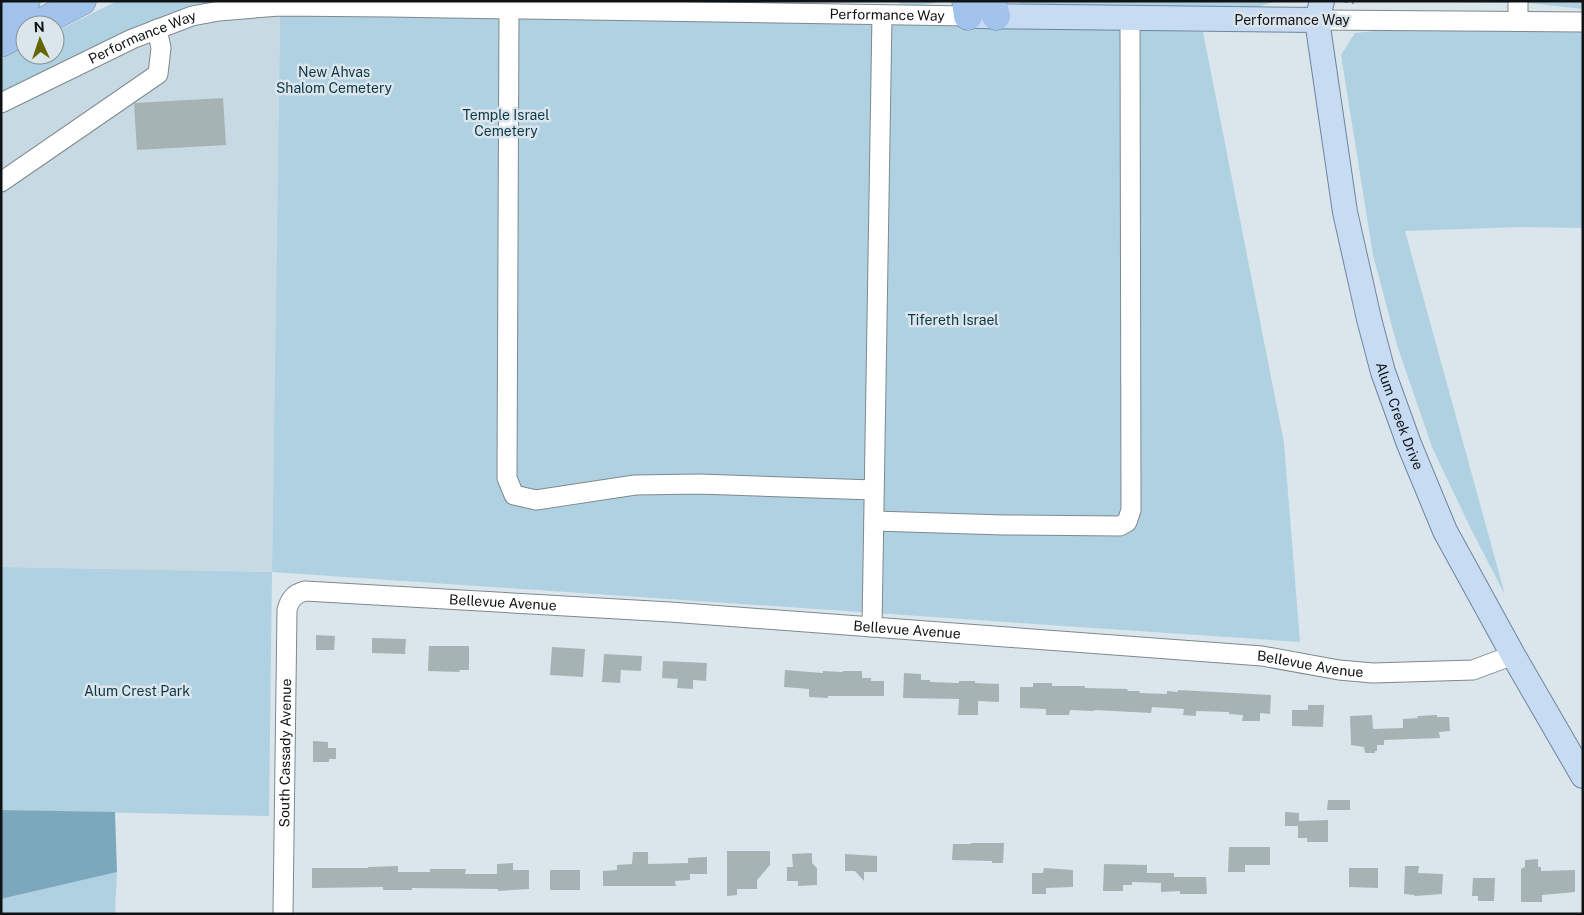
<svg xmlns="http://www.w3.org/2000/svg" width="1584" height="915" font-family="'Public Sans',sans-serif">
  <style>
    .built { fill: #c7dae4 }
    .green { fill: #afd1e2 }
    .forest { fill: #7ba8bd }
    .building { fill: #a6b3b4 }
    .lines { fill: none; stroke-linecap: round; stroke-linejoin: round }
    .minor-casing { stroke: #7e898e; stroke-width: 21 }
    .major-casing { stroke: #6e85a0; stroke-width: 26 }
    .highway-casing { stroke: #6e85a0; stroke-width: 29 }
    .path { stroke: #959ea2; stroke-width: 2.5; stroke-dasharray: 4 4; stroke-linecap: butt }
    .minor { stroke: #fff; stroke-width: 19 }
    .major { stroke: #c7dbf3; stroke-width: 24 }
    .highway { stroke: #a1c3eb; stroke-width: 28 }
    .labels { text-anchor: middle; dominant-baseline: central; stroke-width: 5; stroke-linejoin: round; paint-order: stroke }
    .street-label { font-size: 14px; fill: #0f1315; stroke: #dae6eb }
    .park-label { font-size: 14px; fill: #0e3646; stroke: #dae6eb }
  </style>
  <rect width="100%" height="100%" fill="#dae6eb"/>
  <!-- built -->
  <path class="built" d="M221 1H280L272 572 1 567V92L121 33 176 14Z"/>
  <!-- green -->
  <path class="green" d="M117 1H221L176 14 121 33 1 92V59L25 47V55H55V32Z
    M899 1H940C927 6 913 6 899 4Z
    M1015 1H1276L1255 8H1052L1023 5Z
    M1364 1H1510V3Z
    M1528 1H1583V9L1528 3Z
    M280 15 1149 24 1174 31 1203 32 1284 443 1300 642 272 572 269 816 1 810V567L272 572Z
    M1374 31H1583V228L1521 227 1405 231 1505 595 1470 527 1432 447 1397 345 1373 255 1341 55 1355 33Z
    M117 872 115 914H1V899Z"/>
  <!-- forest -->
  <path class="forest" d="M1 810 115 812 117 872 1 899Z"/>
  <!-- building -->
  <path class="building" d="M223 98 226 145 137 150 134 104 135 103Z
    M316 635 335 636 334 650H316Z
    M372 638 406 639 405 654 372 653Z
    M429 646H469V670H459L460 672 428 671Z
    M552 647 585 649 583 677 550 675Z
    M604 654 642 656 641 671 621 670 620 683 602 682Z
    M663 661 707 663 706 681 693 680V689L677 688 678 679 662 678Z
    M785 670 823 673V671L843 672V671H862V678H871V681H884V696H828V698L809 697V689L784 687Z
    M904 673 921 674V680H930V682L959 683V681H975V683L999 684V702L978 701V715H958L959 699 903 698Z
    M1033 683H1052V686H1085V688L1127 689 1128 691H1139L1140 693 1167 694V691L1178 692V690L1271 695 1270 714 1260 713V721H1242L1243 715 1229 714V712L1196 711V716L1183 715 1184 709 1152 707 1151 713 1094 710V711L1070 710 1069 715H1046V709L1020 708V687H1033Z
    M1308 705H1324L1323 727 1292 726V710H1308Z
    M1372 715 1373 729 1403 728V719L1418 718 1417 716 1437 715V717H1449L1450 731 1439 732 1440 738 1384 740V745H1377V751H1375V753H1365L1364 747 1351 745 1350 716Z
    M313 741 328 742V748H336V759H329V762H313Z
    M1328 800H1350V810H1327Z
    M1285 812 1299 813V821L1328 820V842H1307V838H1298V826H1285Z
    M971 843H1004L1003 863H992V861L952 860 953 844H971Z
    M1229 847H1270V865H1245V872H1228Z
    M727 851H770V865L757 880V889H737V895L727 896Z
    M633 852H648V864L688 863V858L707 857V874H690V880L675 881 676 886H603V871L617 870V865L632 864Z
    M812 853V863L817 868V885L798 886V881H787V867H793L792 854Z
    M845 854 877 856V872H864V881L855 871H845Z
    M1538 859V867H1541V871L1575 870V892L1542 895V902H1521V869L1525 867V860Z
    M513 863V870H529V889L498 891V889L412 888V890H383V887L312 888V868H368V867L398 866V872H430V869H466L465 874H497V864Z
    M1104 864 1147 865V873H1174V877H1206L1207 894H1180V891L1161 892V883L1132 882V885H1123V891H1103Z
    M1405 866H1419L1418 873 1443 874 1442 894 1415 896 1414 895 1404 894Z
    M1044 868 1073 870V887L1046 888V894H1032V873H1043Z
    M1349 868H1378V888L1349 887Z
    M550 870H580V890H550Z
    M1473 878H1495L1494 901H1478V896H1472Z"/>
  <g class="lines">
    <!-- minor casing -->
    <g class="minor-casing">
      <g id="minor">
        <path d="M509 8 507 478 514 495 536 500 635 485 699 484 874 490"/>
        <path d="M1317 20 1583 22"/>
        <path d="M1518 21V1"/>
        <path id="s1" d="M1 103 132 39 192 16 219 11 279 6 389 7 968 16"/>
        <path d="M1 182 158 74 161 48 157 29"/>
        <path d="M874 521 1004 525 1120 526 1127 522 1131 510 1130 18"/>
        <path d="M872 627 882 15"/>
        <path id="s2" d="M283 914 287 610C290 599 294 594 305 591L670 612 1262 656 1339 670 1373 673 1473 670 1513 655"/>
      </g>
    </g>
    <!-- major casing -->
    <g class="major-casing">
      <g id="major">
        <path id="s3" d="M1322 1 1317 20 1345 212 1369 319 1383 372 1409 444 1445 531 1513 655 1583 776"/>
        <path d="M977 16 1317 20"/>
      </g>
    </g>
    <!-- highway casing -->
    <g class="highway-casing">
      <path id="highway" d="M966 1 968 16
        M992 1 996 16
        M1 14 26 1
        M36 25 82 1
        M1 43 25 30"/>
    </g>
    <!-- path -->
    <path class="path" d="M1344 1 1354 3"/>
    <!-- minor -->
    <use href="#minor" class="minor"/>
    <!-- major -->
    <use href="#major" class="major"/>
    <!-- highway -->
    <use href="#highway" class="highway"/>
  </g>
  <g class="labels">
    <!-- street labels -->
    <g class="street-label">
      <text stroke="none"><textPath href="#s1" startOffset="906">Performance Way</textPath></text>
      <text x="1292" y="20">Performance Way</text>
      <text stroke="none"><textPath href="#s1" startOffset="156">Performance Way</textPath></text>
      <text stroke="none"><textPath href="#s3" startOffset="425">Alum Creek Drive</textPath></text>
      <text stroke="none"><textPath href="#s2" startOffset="530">Bellevue Avenue</textPath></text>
      <text stroke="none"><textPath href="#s2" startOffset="935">Bellevue Avenue</textPath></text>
      <text stroke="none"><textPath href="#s2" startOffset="1340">Bellevue Avenue</textPath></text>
      <text stroke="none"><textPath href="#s2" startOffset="161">South Cassady Avenue</textPath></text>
    </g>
    <!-- park labels -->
    <g class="park-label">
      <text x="334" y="72">New Ahvas<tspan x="334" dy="16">Shalom Cemetery</tspan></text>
      <text x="506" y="115">Temple Israel<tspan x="506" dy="16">Cemetery</tspan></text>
      <text x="953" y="320">Tifereth Israel</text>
      <text x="137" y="691">Alum Crest Park</text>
    </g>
  </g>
  <!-- border -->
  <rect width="1584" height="915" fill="none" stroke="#0f1315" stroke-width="5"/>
  <!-- north arrow -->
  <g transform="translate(40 40) rotate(357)"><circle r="24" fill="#dae6eb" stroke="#899295"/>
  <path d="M0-4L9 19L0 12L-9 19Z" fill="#656500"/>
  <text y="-8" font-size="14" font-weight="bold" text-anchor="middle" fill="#0f1315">N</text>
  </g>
</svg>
